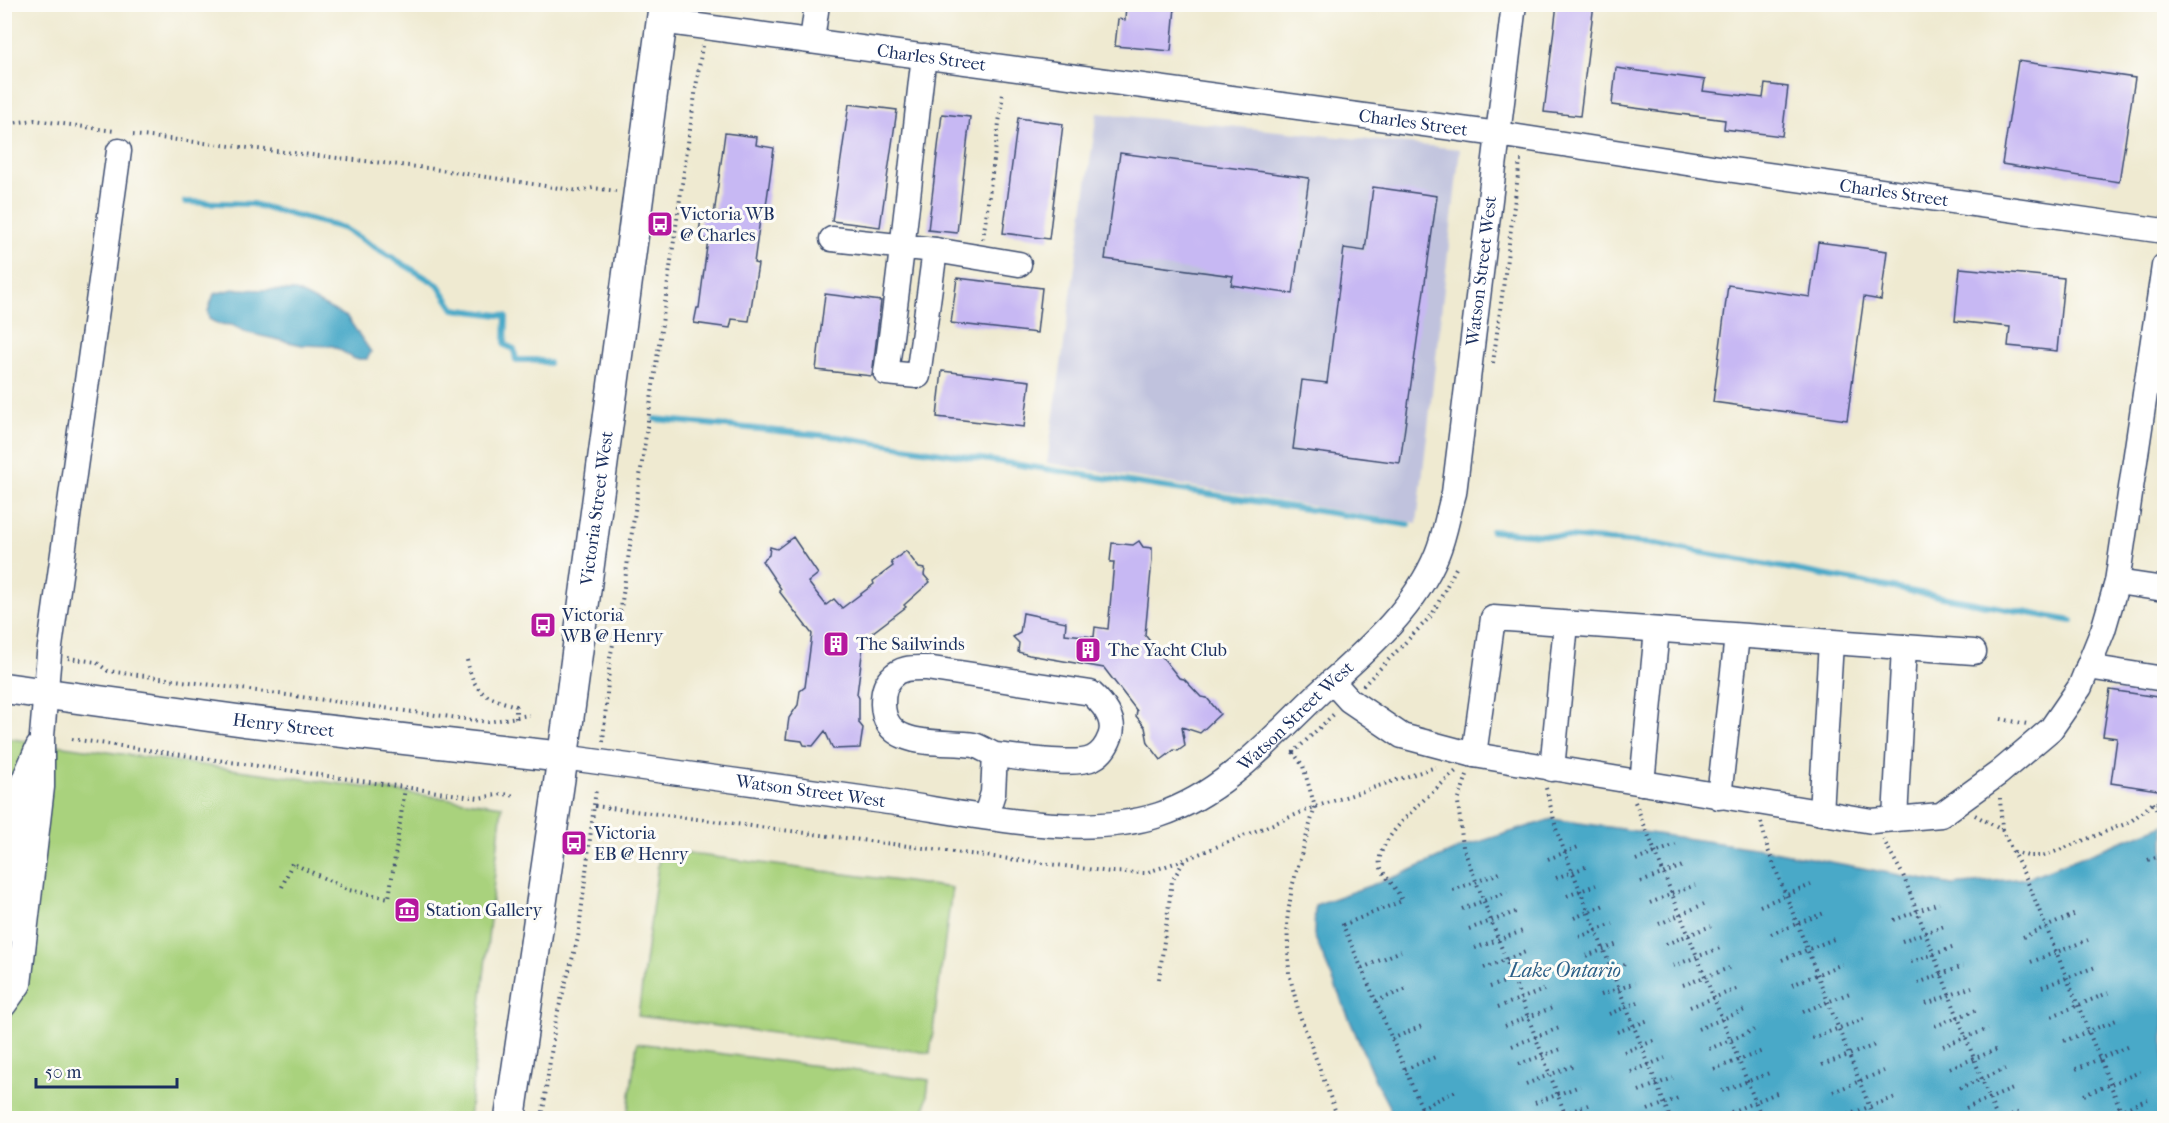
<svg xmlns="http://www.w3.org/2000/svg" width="2169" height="1123" font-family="'IM FELL French Canon',serif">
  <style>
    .industrial { fill: #c0c2dd }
    .green { fill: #a9d27d; stroke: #62806e; stroke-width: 1.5 }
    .water { fill: #49a9c8; stroke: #326c93; stroke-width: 1.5 }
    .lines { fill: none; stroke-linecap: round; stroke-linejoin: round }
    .stream { stroke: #49a9c8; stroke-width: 6 }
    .building { fill: #c7b8f3 }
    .minor-casing { stroke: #3b4b6f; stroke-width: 27 }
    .major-casing { stroke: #3b4b6f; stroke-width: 33 }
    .path { stroke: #3b4b6f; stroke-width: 4; stroke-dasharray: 1.5 4.5; stroke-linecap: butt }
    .minor { stroke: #fff; stroke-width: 24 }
    .major { stroke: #fff; stroke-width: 30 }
    .labels { text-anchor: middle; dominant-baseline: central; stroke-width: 6; stroke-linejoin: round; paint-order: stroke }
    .street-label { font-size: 18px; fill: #1b2f5e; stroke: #fdfcf7 }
    .poi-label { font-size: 18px; fill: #1b2f5e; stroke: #fdfcf7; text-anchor: start }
    .water-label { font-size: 20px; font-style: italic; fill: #2d6088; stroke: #fdfcf7 }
  </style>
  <rect width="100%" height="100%" fill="#fdfcf7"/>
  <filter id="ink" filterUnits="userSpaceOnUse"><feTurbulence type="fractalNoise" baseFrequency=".0167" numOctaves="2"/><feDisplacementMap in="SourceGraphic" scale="12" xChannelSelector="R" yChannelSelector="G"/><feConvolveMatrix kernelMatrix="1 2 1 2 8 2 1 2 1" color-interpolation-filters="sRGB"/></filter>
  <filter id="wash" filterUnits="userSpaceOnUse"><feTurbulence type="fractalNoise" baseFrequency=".008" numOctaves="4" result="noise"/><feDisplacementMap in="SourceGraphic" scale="24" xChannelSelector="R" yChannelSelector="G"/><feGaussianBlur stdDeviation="1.35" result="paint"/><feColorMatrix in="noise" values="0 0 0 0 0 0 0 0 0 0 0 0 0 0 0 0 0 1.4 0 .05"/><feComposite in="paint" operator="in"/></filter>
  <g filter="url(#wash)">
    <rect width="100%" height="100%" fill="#efead1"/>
    <!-- industrial -->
    <path class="industrial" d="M1097 113 1460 149 1417 523 1047 463Z"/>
    <!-- green -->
    <path class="green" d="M5 738 502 806 469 1118H5Z
      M660 850 952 888 930 1053 638 1016Z
      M637 1043 929 1080 924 1118H627Z"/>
    <!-- water -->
    <path class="water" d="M234 289 296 291 347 317 371 352 367 359H355L333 346 302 345 248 333 232 325 218 324 209 319 208 311 214 294Z
      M1552 819 1768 850 1952 885 2027 878 2164 825V1118H1395L1375 1080 1314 935 1315 905 1400 875 1463 847Z"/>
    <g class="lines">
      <!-- stream -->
      <path class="stream" d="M185 202 252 204 343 228 438 285 454 309 506 316 505 345 514 349 516 360H536L549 363
        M655 419 839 437 1409 525
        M1492 531 1655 544 2072 621"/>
    </g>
    <g id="blocks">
      <!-- building -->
      <path class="building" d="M1126 4 1175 7 1171 51 1115 46 1118 19 1125 20Z
        M1557 4H1594L1580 116 1544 112Z
        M2018 61 2135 78 2119 182 2002 164Z
        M1616 68 1705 80 1703 91 1763 98 1765 84 1788 87 1782 136 1724 129 1725 120 1612 105Z
        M849 104 897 110 880 227 832 221Z
        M942 114 970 117 957 233 928 230Z
        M1018 118 1063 124 1049 239 1003 233Z
        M725 133 757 137 756 145 774 148 766 206 762 205 754 263 758 264 749 321 732 319 730 328 694 323 697 308H699L708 239 698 237 702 214 714 215Z
        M1120 153 1309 178 1293 294 1231 285 1233 276 1105 259Z
        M1373 187 1437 196 1400 463 1293 449 1302 380 1327 383 1344 248 1365 251Z
        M1818 242 1887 251 1881 300 1864 297 1847 420 1713 402 1728 285 1810 297Z
        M1960 268 2064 278 2057 351 2008 346 2010 327 1955 321Z
        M957 278 1042 288 1037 333 951 323Z
        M825 294 881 301 872 376 816 370Z
        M942 371 1030 381 1024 427 937 417Z
        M793 537 818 574 808 582 826 605 834 599 842 608 874 584 873 581 893 566 891 562 906 551 919 568 925 569 924 575 930 582 904 605 906 607 864 639 857 694 859 698V723L863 728 860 748 833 749 825 731 813 746 804 745 802 741 786 739 789 718 798 705 800 691 805 687 812 634 779 591 781 589 762 561 769 555 770 547 777 549Z
        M1139 541 1143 547 1152 548V560L1145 635 1179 678 1184 679 1201 697 1207 698 1220 714 1200 733 1182 727 1185 746 1178 751 1174 750 1161 760 1148 743 1145 727 1136 716 1137 711 1104 668 1029 655 1018 652 1019 643 1013 637 1020 633 1023 613 1066 622 1065 634 1094 637 1095 627 1108 629 1114 562H1110L1112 543 1133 545Z
        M2110 690 2164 698V791L2111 783 2117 738 2103 736Z"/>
    </g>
  </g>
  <g filter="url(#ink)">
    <use href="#blocks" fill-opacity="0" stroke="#3b4b6f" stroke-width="1.5"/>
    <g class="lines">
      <!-- minor casing -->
      <g class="minor-casing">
        <g id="minor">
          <path id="s1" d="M661 21 1498 134 1719 168 2164 231"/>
          <path d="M812 41 817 4"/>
          <path d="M832 239 935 250 918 376 886 373C900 276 910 179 921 81L924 56"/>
          <path d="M935 250 1019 264"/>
          <path d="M2117 582 2164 589"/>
          <path d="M2088 667 2164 679"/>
          <path d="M1332 681 1349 700 1402 736 1474 755 1872 821 1941 815 1999 773 2051 729 2080 687 2103 630 2117 582 2164 266"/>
          <path d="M1474 755 1493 618 1974 652"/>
          <path id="s2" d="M563 757C669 772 776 786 882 801 967 813 1077 841 1159 815 1223 794 1271 739 1318 694 1362 654 1414 611 1437 554 1445 535 1448 513 1454 493L1514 4"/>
          <path d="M1552 769 1566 624"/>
          <path d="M1642 783 1657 630"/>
          <path d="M1719 797 1737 636"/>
          <path d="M1821 813 1831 642"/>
          <path d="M986 815 993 793 995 755C988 752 981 747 974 745 942 740 884 751 883 704 883 694 884 686 891 678 901 667 913 668 926 668L1091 693C1103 704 1117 720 1110 737 1107 745 1101 754 1093 758 1075 767 1017 757 995 755"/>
          <path d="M1895 819 1904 647"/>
          <path d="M4 932 23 782 38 747"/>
          <path d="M4 1005 19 984 42 787V736L49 654 119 151"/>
        </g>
      </g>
      <!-- major casing -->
      <g class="major-casing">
        <g id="major">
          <path id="s3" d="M4 688 245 721 563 757"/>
          <path id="s4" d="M510 1118 568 721 664 4"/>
        </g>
      </g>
      <!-- path -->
      <path class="path" d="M4 124 35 120 114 131
        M133 135 427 168 579 191 593 188 616 191
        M983 239 1003 94
        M1493 363 1520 161H1524
        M68 658 96 662 108 671 488 722 529 715
        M467 660C474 694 485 697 516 706V719
        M1363 686 1432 615 1456 568
        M2001 719 2027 724
        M72 739 479 798 503 794 517 796
        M603 742 610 658 621 608 702 46
        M1293 752 1303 766 1315 807 1292 887 1287 921 1289 973 1299 1013 1338 1118
        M1293 753 1334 714
        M1467 775 1458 802 1463 847 1565 1114
        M1546 788 1557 832 1670 1118
        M2000 798 2002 830
        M1635 802 1762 1118
        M2153 803 2164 824
        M595 806 1111 872 1145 873 1184 860 1315 807 1436 767
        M1975 815 2002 830 2026 878 2124 1118
        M1761 822 1768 850 1874 1118
        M1883 839 1903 875 1997 1118
        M2014 852 2028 856H2044L2130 822 2153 803 2164 804
        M1548 859 1581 846
        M1636 860 1676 845
        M2148 860 2164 854
        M1556 878 1588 866
        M1641 882 1685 865
        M282 887 292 863 349 890 389 898 405 788
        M1453 890 1500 873
        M1567 896 1596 885
        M2158 896 2164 894
        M1650 903 1695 885
        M1760 906 1811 885
        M1462 909 1507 892
        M1574 918 1604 905
        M1894 920 1939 903
        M1659 924 1704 904
        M1469 929 1516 912
        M1771 934 1824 913
        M1579 937 1613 924
        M2023 937 2078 913
        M1902 941 1947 925
        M1666 944 1711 926
        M1475 948 1523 931
        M1586 956 1618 944
        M1782 960 1834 939
        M1911 962 1955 947
        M2031 962 2088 940
        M1673 966 1720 948
        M1362 968 1401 951
        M1484 968 1528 951
        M1595 974 1628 963
        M1159 979 1172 881 1184 861
        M1918 983 1963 966
        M1683 985 1729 968
        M1792 985 1842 964
        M1490 987 1538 970
        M2042 987 2098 966
        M1601 995 1635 983
        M1376 1001 1409 988
        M1926 1004 1972 987
        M1498 1007 1544 990
        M1690 1007 1739 988
        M1803 1012 1852 992
        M1609 1014 1641 1001
        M2052 1016 2108 993
        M1505 1026 1552 1008
        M1935 1026 1979 1009
        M1698 1029 1747 1009
        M1617 1032 1649 1020
        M1812 1038 1864 1019
        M1392 1039 1424 1025
        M2064 1041 2119 1019
        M1512 1046 1559 1028
        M1943 1046 1988 1029
        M1709 1049 1754 1030
        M1624 1052 1656 1040
        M1519 1064 1564 1048
        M1822 1065 1875 1045
        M1950 1068 1998 1049
        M1405 1069 1438 1056
        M1714 1069 1763 1051
        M2076 1069 2129 1046
        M1631 1072 1665 1058
        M1526 1084 1572 1066
        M1960 1088 2005 1069
        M1639 1091 1673 1078
        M1722 1091 1772 1072
        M1833 1092 1884 1071
        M2084 1095 2140 1072
        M1535 1103 1580 1086
        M1421 1108 1456 1091
        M1966 1108 2013 1089
        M1648 1110 1681 1097
        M1731 1112 1779 1092
        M1842 1117 1896 1097
        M542 1118 556 1018 578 938 596 789
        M1426 1118 1343 925 1402 901C1397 887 1383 876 1380 865 1374 838 1437 789 1456 771
        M1553 1118 1588 1105
        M1682 1118 1688 1116
        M1774 1118 1790 1112
        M2006 1118 2020 1112
        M2102 1118 2151 1098"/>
      <!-- minor -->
      <use href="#minor" class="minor"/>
      <!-- major -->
      <use href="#major" class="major"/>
    </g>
  </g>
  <!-- icons -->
  <defs>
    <g id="bus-square" transform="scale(1.35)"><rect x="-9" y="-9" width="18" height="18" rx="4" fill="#b5179e" stroke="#fdfcf7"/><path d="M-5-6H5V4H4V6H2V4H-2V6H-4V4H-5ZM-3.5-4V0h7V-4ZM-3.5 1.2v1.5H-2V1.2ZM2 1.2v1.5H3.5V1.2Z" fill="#fff"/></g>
    <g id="building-square" transform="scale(1.35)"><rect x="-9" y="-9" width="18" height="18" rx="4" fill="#b5179e" stroke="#fdfcf7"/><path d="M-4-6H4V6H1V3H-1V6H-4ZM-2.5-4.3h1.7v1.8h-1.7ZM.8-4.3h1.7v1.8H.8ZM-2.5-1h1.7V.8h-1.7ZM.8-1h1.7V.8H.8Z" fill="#fff"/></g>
    <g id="museum-square" transform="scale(1.35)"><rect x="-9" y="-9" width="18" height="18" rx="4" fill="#b5179e" stroke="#fdfcf7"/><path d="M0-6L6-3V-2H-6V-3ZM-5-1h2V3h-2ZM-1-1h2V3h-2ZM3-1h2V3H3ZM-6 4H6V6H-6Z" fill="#fff"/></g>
  </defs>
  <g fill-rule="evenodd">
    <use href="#bus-square" x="660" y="224"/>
    <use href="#bus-square" x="543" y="625"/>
    <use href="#building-square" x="836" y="644"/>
    <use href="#building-square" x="1088" y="650"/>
    <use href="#bus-square" x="574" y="843"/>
    <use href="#museum-square" x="407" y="910"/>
  </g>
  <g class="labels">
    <!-- street labels -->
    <g class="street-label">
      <text stroke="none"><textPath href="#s1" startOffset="273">Charles Street</textPath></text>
      <text stroke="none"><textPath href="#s1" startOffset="759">Charles Street</textPath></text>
      <text stroke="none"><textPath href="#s1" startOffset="1245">Charles Street</textPath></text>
      <text stroke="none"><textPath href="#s2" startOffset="1276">Watson Street West</textPath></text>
      <text stroke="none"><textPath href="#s4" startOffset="616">Victoria Street West</textPath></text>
      <text stroke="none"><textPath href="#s2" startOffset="772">Watson Street West</textPath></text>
      <text stroke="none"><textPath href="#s3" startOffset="282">Henry Street</textPath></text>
      <text stroke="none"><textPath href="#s2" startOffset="250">Watson Street West</textPath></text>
    </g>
    <!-- poi labels -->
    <g class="poi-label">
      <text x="680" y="214">Victoria WB<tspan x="680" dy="21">@ Charles</tspan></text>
      <text x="562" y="615">Victoria<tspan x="562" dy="21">WB @ Henry</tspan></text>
      <text x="856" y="644">The Sailwinds</text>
      <text x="1108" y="650">The Yacht Club</text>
      <text x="594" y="833">Victoria<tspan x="594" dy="21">EB @ Henry</tspan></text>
      <text x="426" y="910">Station Gallery</text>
    </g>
    <!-- water labels -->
    <g class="water-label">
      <text x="1565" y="970">Lake Ontario</text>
    </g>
  </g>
  <!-- margin -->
  <rect width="2169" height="1123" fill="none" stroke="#fdfcf7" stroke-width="24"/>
  <!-- scale -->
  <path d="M36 1078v9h141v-9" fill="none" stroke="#1b2f5e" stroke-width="3"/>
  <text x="45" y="1078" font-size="18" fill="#1b2f5e" stroke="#fdfcf7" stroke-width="4.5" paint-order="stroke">50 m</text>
</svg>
